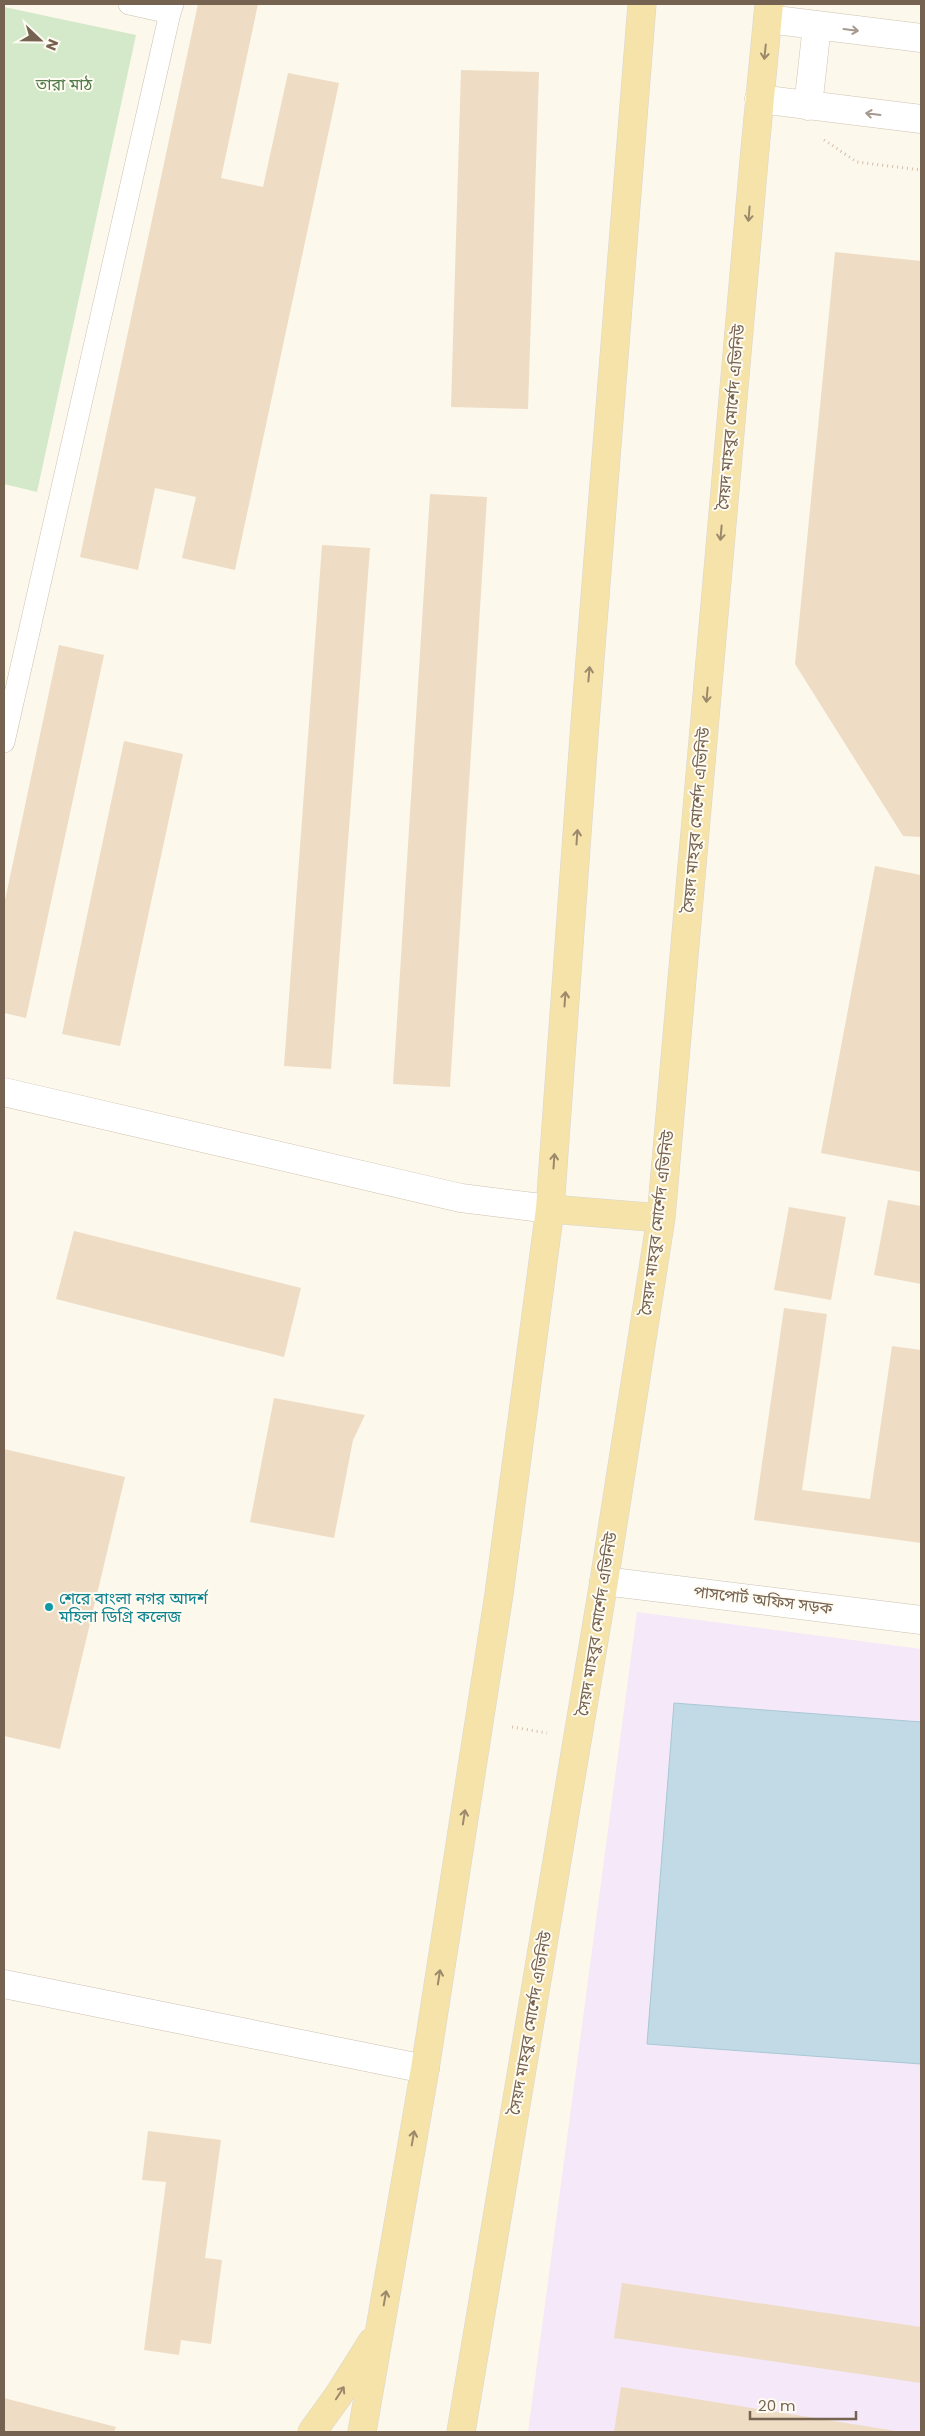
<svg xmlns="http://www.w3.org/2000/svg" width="925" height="2436" font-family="Poppins,'Noto Sans Bengali',sans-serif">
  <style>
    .education { fill: #f5e8f8 }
    .green { fill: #d3e9ca }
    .water { fill: #c1dae5; stroke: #a8c8d6 }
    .building { fill: #efdcc5 }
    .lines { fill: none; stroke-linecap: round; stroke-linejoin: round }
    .lane-casing { stroke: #cec1b2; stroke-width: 22 }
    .street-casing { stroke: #cec1b2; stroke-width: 29 }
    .secondary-casing { stroke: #d0c2af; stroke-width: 29 }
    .primary-casing { stroke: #dbd6d2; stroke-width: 29 }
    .path { stroke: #d5bfa8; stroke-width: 3; stroke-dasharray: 1 4; stroke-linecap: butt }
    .lane { stroke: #fff; stroke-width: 21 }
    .street { stroke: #fff; stroke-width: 28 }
    .secondary { stroke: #fff; stroke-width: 28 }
    .primary { stroke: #f5e3aa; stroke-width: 28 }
    .oneway { stroke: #a6998d }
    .oneway2 { stroke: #9c896b }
    .culture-dot { fill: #0f9aa8; stroke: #fefbf2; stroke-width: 2 }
    .labels { text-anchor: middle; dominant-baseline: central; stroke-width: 4; stroke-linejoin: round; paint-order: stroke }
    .park-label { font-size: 16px; fill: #507a48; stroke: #fefbf2 }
    .street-label { font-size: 16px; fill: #766250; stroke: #fefbf2 }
    .culture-label { font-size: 16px; fill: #0d838f; stroke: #fefbf2; text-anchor: start }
  </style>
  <rect width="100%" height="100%" fill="#fcf8ec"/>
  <!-- education -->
  <path class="education" d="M637 1612 921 1649V2432H528Z"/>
  <!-- green -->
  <path class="green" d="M4 7 136 35 37 492 4 484Z"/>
  <!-- water -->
  <path class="water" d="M674 1703 921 1722V2064L647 2044Z"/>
  <!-- building -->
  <path class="building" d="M198 4H258L221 178 263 187 288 73 339 83 235 570 182 558 196 497 155 488 138 570 80 557Z
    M461 70 539 72 528 409 451 407Z
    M835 252 921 261V837L903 836 795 664Z
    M430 494 487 497 450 1087 393 1084Z
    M322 545 370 548 331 1069 284 1066Z
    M59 645 104 655 26 1018 4 1013V905Z
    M124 741 183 754 120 1046 62 1034Z
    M875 866 921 875V1172L821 1153Z
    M888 1200 921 1206V1284L874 1275Z
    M789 1207 846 1217 831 1300 774 1290Z
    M74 1231 301 1288 284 1357 56 1299Z
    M784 1308 827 1314 802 1490 870 1499 892 1346 921 1350V1543L754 1520Z
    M274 1398 365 1415 353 1440 334 1538 250 1522Z
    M4 1449 125 1477 60 1749 4 1736Z
    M148 2131 221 2140 205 2258 222 2260 211 2344 181 2340 179 2355 144 2350 166 2182 142 2180Z
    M622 2283 921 2327V2383L614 2338Z
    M621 2387 896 2431V2432H614Z
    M4 2398 116 2427 114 2432H4Z"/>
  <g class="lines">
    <!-- lane casing -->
    <g class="lane-casing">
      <path id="lane" d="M129 4 170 13 173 4
        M4 742 170 13"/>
    </g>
    <!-- street casing -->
    <g class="street-casing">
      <path id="street" d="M604 1581 921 1620
        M4 1984 425 2069"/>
    </g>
    <!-- secondary casing -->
    <g class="secondary-casing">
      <path id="secondary" d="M768 19 921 38
        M759 99 921 119
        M808 106 817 26
        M4 1092 461 1198 550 1209"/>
    </g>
    <!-- primary casing -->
    <g class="primary-casing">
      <path id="primary" d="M550 1209 661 1218
        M312 2432 338 2396 372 2342
        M362 2432 425 2069 499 1594 550 1209 585 723 642 4
        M461 2432 604 1581 661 1218 755 149 769 4"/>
    </g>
    <!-- path -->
    <path class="path" d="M824 140 857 162 921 170
      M512 1727 547 1733"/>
    <!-- lane -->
    <use href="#lane" class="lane"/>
    <!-- street -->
    <use href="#street" class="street"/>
    <!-- secondary -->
    <use href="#secondary" class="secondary"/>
    <!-- primary -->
    <use href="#primary" class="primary"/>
  </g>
  <!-- one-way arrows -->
  <defs><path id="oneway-shaft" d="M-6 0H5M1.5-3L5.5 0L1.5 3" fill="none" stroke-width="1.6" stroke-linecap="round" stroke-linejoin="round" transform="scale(1.25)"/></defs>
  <g class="oneway">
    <use href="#oneway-shaft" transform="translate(851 30) rotate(7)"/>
    <use href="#oneway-shaft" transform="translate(873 114) rotate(-173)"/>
  </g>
  <g class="oneway2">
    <use href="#oneway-shaft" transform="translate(765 52) rotate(96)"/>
    <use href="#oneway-shaft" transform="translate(749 214) rotate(95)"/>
    <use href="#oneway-shaft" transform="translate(721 533) rotate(95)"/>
    <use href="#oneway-shaft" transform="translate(589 674) rotate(-85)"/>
    <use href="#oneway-shaft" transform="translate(707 695) rotate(95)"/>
    <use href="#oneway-shaft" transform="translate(577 837) rotate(-86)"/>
    <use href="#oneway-shaft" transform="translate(565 999) rotate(-86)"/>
    <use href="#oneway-shaft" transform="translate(554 1161) rotate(-86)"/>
    <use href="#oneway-shaft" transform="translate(464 1817) rotate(-81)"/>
    <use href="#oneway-shaft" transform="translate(439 1977) rotate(-81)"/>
    <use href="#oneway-shaft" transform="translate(413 2138) rotate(-80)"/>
    <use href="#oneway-shaft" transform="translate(385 2298) rotate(-80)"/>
    <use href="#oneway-shaft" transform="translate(340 2393) rotate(-57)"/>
  </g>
  <!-- markers -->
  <circle class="culture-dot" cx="49" cy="1607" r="5"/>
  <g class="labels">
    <!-- park labels -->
    <g class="park-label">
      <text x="64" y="84">তারা মাঠ</text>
    </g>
    <!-- street labels -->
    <g class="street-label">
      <text transform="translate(731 417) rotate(-85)">সৈয়দ মাহবুব মোর্শেদ এভিনিউ</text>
      <text transform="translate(696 820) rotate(-85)">সৈয়দ মাহবুব মোর্শেদ এভিনিউ</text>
      <text transform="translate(657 1223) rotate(-83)">সৈয়দ মাহবুব মোর্শেদ এভিনিউ</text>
      <text transform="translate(763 1600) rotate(7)">পাসপোর্ট অফিস সড়ক</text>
      <text transform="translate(597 1624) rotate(-81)">সৈয়দ মাহবুব মোর্শেদ এভিনিউ</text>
      <text transform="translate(530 2023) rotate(-80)">সৈয়দ মাহবুব মোর্শেদ এভিনিউ</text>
    </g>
    <!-- culture labels -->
    <g class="culture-label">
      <text x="59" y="1598">শেরে বাংলা নগর আদর্শ<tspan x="59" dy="18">মহিলা ডিগ্রি কলেজ</tspan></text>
    </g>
  </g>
  <!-- border -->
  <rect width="925" height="2436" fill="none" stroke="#766250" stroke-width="10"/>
  <!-- north arrow -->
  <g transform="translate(40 40) rotate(112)" stroke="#fefbf2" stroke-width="4" paint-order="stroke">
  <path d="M0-4L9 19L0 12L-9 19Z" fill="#766250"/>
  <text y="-8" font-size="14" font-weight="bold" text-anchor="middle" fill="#766250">N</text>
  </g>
  <!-- scale -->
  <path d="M750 2411v8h106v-8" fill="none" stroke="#766250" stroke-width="2.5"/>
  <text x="758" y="2411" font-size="15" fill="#766250" stroke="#fefbf2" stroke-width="4" paint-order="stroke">20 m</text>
</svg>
